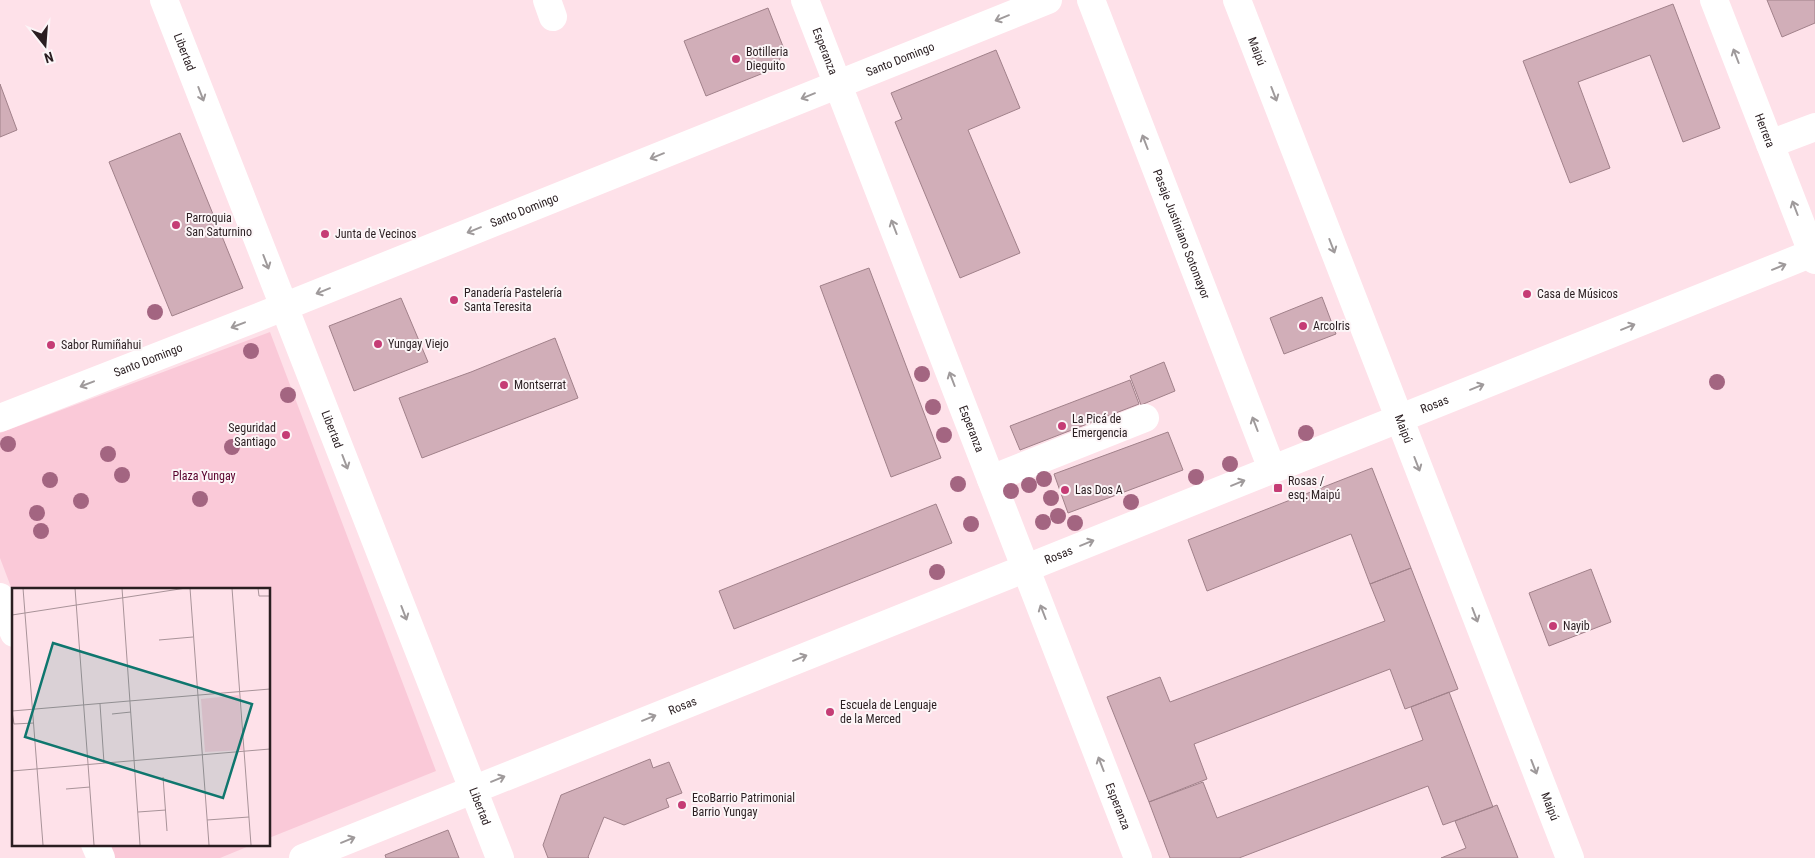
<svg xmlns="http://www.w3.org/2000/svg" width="1815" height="858" font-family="'Roboto Condensed',sans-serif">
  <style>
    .green { fill: #fac9d8 }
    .building { fill: #d1aeb8; stroke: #a1818a }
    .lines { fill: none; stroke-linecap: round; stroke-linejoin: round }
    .minor { stroke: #fff; stroke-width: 28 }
    .tree { fill: #a36581 }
    .oneway { stroke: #9f9a9b }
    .poi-dot { fill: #c53c75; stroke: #fcf5f7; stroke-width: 2 }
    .labels { text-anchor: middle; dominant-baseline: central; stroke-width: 4; stroke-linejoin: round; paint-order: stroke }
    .street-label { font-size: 12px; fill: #2a1e21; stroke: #fcf5f7 }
    .poi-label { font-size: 12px; fill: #2a1e21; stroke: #fcf5f7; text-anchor: start }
    .park-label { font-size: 12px; fill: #59002c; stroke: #fcf5f7 }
    .inset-road { fill: none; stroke: #a99399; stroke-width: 1 }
    .view { fill: #0f766e; fill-opacity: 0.15; stroke: #0f766e; stroke-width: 2.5 }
    .inset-edge { fill: none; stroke: #2a1e21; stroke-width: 2.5 }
  </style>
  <rect width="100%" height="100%" fill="#fee1e9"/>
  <!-- green -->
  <path class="green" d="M270 332 436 771 269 838V589H14V595L0 558V433Z
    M106 844H254L220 858H111Z"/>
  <!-- building -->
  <path class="building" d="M1767 0H1815V23L1782 37Z
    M1673 4 1720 128 1683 142 1650 55 1578 82 1610 168 1570 183 1523 61Z
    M768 8 784 49 776 68 706 96 684 41Z
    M996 50 1020 108 968 130 1020 253 960 278 895 122 902 119 891 93Z
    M0 84 17 130 0 137Z
    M180 133 243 288 172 316 109 162Z
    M869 268 941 458 891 477 820 286Z
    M1322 297 1336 334 1284 354 1270 318Z
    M401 298 428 362 354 391 329 326Z
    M555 338 578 398 422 458 399 398 471 372Z
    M1164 362 1175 391 1141 405 1130 376Z
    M1130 380 1139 404 1020 450 1010 426Z
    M1168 432 1183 470 1068 513 1054 474Z
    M1372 468 1411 568 1370 584 1351 534 1207 591 1188 540Z
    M936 504 952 543 734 629 719 591Z
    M1411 568 1458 689 1405 709 1390 669 1194 744 1207 779 1149 802 1107 697 1160 677 1170 702 1385 621 1370 584Z
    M1591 569 1611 622 1549 646 1529 593Z
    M1449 692 1493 807 1443 825 1428 786 1239 858H1170L1149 802 1203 782 1217 818 1423 740 1411 707Z
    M650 759 653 768 669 762 682 793 666 799 669 807 624 825 604 817 588 857 589 858H548L543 845 561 795Z
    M1497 805 1518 858H1441L1466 848 1455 821Z
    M448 830 459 858H386L385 855Z"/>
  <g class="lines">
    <!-- minor -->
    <g class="minor">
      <path id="s1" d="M164 0 500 858"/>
      <path d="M547 0 553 17"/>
      <path id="s2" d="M805 0 1138 858"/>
      <path id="s3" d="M1091 0 1272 469"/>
      <path id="s4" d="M1237 0 1570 858"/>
      <path id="s5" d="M1714 0 1815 260"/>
      <path d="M1770 144 1815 127"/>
      <path id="s6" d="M0 418 256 318 1048 0"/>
      <path d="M991 479 1145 418"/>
      <path d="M0 597 14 633"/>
      <path d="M95 844 101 858"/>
      <path id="s7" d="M303 858 1815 252"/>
    </g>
  </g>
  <!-- trees -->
  <g class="tree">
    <circle cx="155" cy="312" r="8"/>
    <circle cx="251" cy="351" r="8"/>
    <circle cx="922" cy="374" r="8"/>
    <circle cx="1717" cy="382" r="8"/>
    <circle cx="288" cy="395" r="8"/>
    <circle cx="933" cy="407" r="8"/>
    <circle cx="1306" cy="433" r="8"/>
    <circle cx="944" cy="435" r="8"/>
    <circle cx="8" cy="444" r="8"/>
    <circle cx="232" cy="447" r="8"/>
    <circle cx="108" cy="454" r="8"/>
    <circle cx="1230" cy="464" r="8"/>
    <circle cx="122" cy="475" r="8"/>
    <circle cx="1196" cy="477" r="8"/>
    <circle cx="1044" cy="479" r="8"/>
    <circle cx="50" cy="480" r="8"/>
    <circle cx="958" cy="484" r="8"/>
    <circle cx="1029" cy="485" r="8"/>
    <circle cx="1011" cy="491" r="8"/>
    <circle cx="1051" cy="498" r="8"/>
    <circle cx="200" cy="499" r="8"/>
    <circle cx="81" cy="501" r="8"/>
    <circle cx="1131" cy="502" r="8"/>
    <circle cx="37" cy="513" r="8"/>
    <circle cx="1058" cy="516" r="8"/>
    <circle cx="1043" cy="522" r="8"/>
    <circle cx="1075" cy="523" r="8"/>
    <circle cx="971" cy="524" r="8"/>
    <circle cx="41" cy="531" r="8"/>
    <circle cx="937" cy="572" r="8"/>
  </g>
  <!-- one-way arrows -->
  <defs><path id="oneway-shaft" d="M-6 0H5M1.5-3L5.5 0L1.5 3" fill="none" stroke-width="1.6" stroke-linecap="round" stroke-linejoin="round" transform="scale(1.25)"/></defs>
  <g class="oneway">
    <use href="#oneway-shaft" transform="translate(1002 18) rotate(158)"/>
    <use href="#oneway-shaft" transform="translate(1736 56) rotate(-111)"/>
    <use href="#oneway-shaft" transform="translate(201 94) rotate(69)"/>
    <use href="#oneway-shaft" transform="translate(1274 94) rotate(69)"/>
    <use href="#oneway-shaft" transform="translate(808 96) rotate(158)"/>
    <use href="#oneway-shaft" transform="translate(1145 142) rotate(-111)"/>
    <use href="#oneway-shaft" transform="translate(657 156) rotate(158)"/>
    <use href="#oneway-shaft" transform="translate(1795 208) rotate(-111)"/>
    <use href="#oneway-shaft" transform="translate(894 227) rotate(-111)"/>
    <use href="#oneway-shaft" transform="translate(474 230) rotate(158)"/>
    <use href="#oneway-shaft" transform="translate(1332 246) rotate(69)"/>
    <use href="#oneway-shaft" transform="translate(266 262) rotate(69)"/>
    <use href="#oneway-shaft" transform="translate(1779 267) rotate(-22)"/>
    <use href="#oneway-shaft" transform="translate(323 291) rotate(158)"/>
    <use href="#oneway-shaft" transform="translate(238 325) rotate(159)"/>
    <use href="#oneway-shaft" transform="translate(1628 327) rotate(-22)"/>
    <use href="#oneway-shaft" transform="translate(952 379) rotate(-111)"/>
    <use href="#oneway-shaft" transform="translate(87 384) rotate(159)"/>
    <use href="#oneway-shaft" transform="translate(1477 387) rotate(-22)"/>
    <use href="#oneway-shaft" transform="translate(1255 424) rotate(-111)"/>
    <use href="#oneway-shaft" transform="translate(345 462) rotate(69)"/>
    <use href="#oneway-shaft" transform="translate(1417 464) rotate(69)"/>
    <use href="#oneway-shaft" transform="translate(1238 483) rotate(-22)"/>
    <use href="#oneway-shaft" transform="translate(1087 543) rotate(-22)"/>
    <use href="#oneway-shaft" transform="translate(1043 612) rotate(-111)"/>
    <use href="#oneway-shaft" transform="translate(404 613) rotate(69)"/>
    <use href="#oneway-shaft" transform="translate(1475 615) rotate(69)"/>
    <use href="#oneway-shaft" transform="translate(800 658) rotate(-22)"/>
    <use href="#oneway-shaft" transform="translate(649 718) rotate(-22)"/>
    <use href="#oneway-shaft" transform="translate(1101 764) rotate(-111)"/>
    <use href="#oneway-shaft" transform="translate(1534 767) rotate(69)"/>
    <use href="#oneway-shaft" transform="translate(498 779) rotate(-22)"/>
    <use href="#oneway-shaft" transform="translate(348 840) rotate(-22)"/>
  </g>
  <!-- markers -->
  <g class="poi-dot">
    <circle cx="736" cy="59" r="5"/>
    <circle cx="176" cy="225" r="5"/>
    <circle cx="325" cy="234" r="5"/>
    <circle cx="1527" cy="294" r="5"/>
    <circle cx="454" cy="300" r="5"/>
    <circle cx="1303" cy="326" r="5"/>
    <circle cx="378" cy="344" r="5"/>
    <circle cx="51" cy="345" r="5"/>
    <circle cx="504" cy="385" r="5"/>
    <circle cx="1062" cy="426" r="5"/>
    <circle cx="286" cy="435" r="5"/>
    <rect x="1273" y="483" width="10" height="10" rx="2.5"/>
    <circle cx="1065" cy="490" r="5"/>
    <circle cx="1553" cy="626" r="5"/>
    <circle cx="830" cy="712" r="5"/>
    <circle cx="682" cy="805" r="5"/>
  </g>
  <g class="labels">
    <!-- street labels -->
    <g class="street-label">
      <text stroke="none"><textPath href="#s2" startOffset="55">Esperanza</textPath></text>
      <text stroke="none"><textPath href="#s4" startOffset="55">Maipú</textPath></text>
      <text stroke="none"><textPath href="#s1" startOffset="56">Libertad</textPath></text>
      <text stroke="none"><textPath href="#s6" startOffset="969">Santo Domingo</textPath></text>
      <text stroke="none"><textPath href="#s5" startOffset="140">Herrera</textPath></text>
      <text stroke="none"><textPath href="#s6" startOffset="564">Santo Domingo</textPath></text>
      <text stroke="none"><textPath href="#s3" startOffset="251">Pasaje Justiniano Sotomayor</textPath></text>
      <text stroke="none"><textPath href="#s6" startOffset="159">Santo Domingo</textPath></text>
      <text stroke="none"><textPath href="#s7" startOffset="1219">Rosas</textPath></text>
      <text stroke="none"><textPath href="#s1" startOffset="461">Libertad</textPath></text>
      <text stroke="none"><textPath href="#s2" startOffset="460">Esperanza</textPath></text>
      <text stroke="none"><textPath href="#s4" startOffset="460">Maipú</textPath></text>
      <text stroke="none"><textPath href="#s7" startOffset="814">Rosas</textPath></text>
      <text stroke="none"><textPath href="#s7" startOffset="409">Rosas</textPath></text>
      <text stroke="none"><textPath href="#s1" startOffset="866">Libertad</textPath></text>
      <text stroke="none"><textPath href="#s2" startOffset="865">Esperanza</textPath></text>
      <text stroke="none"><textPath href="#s4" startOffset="865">Maipú</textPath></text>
    </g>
    <!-- poi labels -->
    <g class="poi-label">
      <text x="746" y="52">Botilleria<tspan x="746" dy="14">Dieguito</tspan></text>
      <text x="186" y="218">Parroquia<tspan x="186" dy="14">San Saturnino</tspan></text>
      <text x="335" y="234">Junta de Vecinos</text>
      <text x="464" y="293">Panadería Pastelería<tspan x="464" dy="14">Santa Teresita</tspan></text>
      <text x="1537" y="294">Casa de Músicos</text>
      <text x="1313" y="326">ArcoIris</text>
      <text x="388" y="344">Yungay Viejo</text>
      <text x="61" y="345">Sabor Rumiñahui</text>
      <text x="514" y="385">Montserrat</text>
      <text x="1072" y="419">La Picá de<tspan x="1072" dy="14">Emergencia</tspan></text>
      <text x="276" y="428" text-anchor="end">Seguridad<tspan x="276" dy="14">Santiago</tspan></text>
      <text x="1288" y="481">Rosas /<tspan x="1288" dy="14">esq. Maipú</tspan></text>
      <text x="1075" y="490">Las Dos A</text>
      <text x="1563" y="626">Nayib</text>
      <text x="840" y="705">Escuela de Lenguaje<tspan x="840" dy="14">de la Merced</tspan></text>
      <text x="692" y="798">EcoBarrio Patrimonial<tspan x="692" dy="14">Barrio Yungay</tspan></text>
    </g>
    <!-- park labels -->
    <g class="park-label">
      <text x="204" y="476">Plaza Yungay</text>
    </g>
  </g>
  <!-- overview -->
  <g transform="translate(12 588)">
    <rect width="258" height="258" fill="#fee1e9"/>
    <path d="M227 107 231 162 193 164 189 111Z" fill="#fac9d8"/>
    <path class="inset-road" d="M11 0 31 257M63 0 82 257M110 0 128 257M178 0 197 257M220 0 239 257M246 0 247 8H258M0 27 174 0M147 52 181 49M88 116 92 175M0 123 258 101M0 123 2 136 22 135M100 126 119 124M0 183 258 161M151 189 155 243M54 201 78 199M126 224 154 222M195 232 237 229"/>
    <path class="view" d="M41 55 240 116 211 210 13 149Z"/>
    <rect width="258" height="258" class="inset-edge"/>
  </g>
  <!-- north arrow -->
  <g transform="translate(45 45) rotate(163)" stroke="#fcf5f7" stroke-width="4" paint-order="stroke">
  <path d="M0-4L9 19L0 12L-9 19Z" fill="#2a1e21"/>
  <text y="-8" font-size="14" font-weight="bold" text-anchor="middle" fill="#2a1e21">N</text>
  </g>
</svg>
